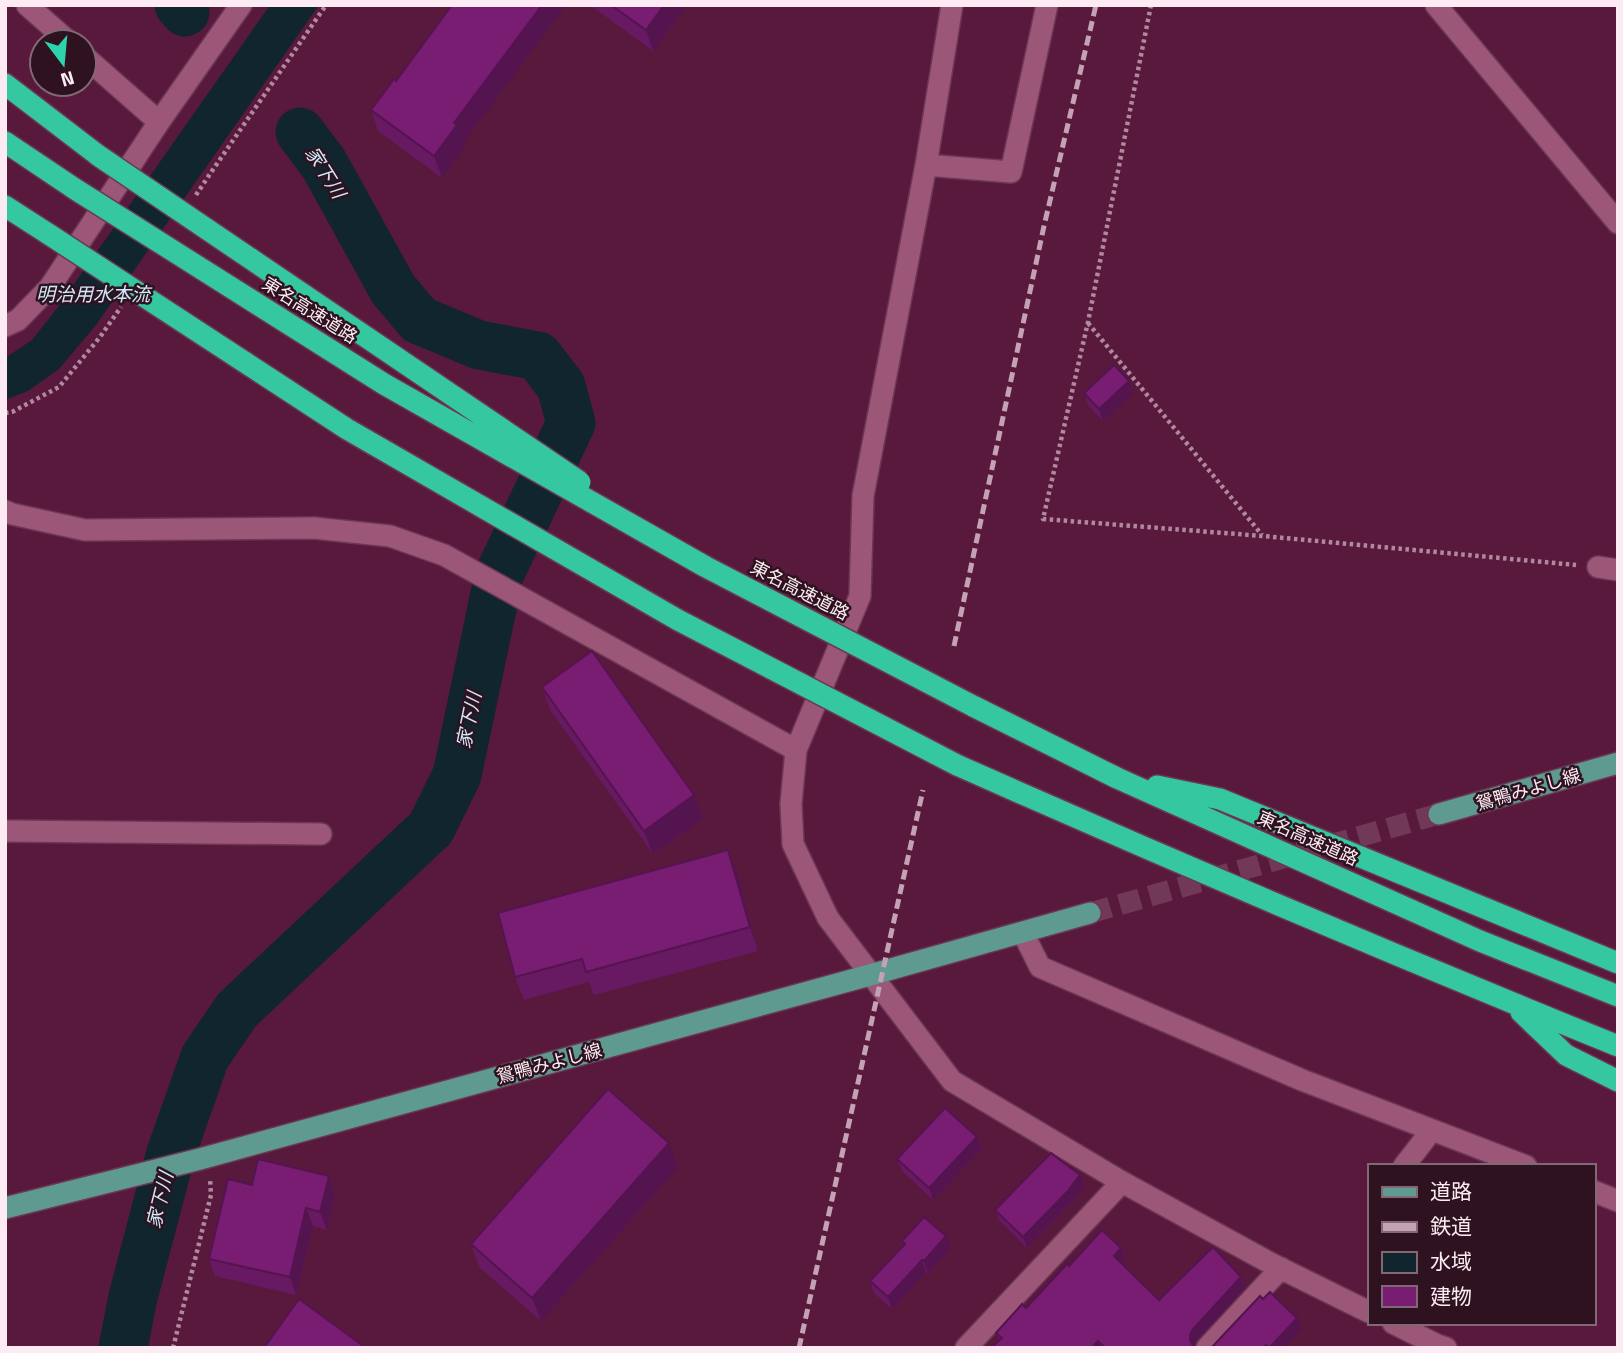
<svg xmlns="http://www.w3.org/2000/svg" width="1623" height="1353" font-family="'Titillium Web','Noto Sans JP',sans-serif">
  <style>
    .water { fill: #11252f }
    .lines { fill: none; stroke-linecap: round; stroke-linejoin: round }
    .river { stroke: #11252f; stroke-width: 49 }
    .major-tunnel { stroke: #713857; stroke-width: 21; stroke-dasharray: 21 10; stroke-linecap: butt }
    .minor-casing { stroke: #6a3855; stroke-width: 24 }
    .major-casing { stroke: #6a3855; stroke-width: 24 }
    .highway-casing { stroke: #6a3855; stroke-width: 24 }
    .path { stroke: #b0899d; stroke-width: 4.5; stroke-dasharray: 3.5 3.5; stroke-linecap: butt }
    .minor { stroke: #9c5678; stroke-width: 21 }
    .major { stroke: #5e9a90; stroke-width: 21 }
    .highway { stroke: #35c7a0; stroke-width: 21 }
    .rail { stroke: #c3a2b3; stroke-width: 5; stroke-dasharray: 10 5; stroke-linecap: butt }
    .highway-bridge-casing { stroke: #6a3855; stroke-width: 24; stroke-linecap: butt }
    .highway-bridge { stroke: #35c7a0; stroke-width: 21 }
    .wall { fill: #671962 }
    .shaded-wall { fill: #541450 }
    .building { fill: #781d72; stroke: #541450; stroke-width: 2 }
    .labels { text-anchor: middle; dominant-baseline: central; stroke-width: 5; stroke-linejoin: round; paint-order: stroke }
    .street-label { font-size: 18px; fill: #fcebf2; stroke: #2e1220 }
    .water-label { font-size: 19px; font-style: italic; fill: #cceaf9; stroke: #2e1220 }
  </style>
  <rect width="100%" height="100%" fill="#59193c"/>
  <!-- water -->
  <path class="water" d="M270 5H319L96 325 59 369 28 391 5 400V358L32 340 58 307Z"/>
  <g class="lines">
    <!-- river -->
    <path class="river" d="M179 5 185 12
      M123 1348 133 1297 171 1153 205 1057 237 1010 431 828 457 775 499 575 571 423 561 386 538 356 479 345 419 320 393 289 324 164 300 132"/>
    <!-- major-tunnel -->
    <path class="major-tunnel" d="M1090 913 1439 814"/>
    <!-- minor casing -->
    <g class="minor-casing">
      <path id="minor" d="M27 5 69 42
        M1436 5 1618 223
        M84 56 159 122
        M926 165 1011 172 1047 5
        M5 326 18 320 50 287 159 122 241 5
        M5 511 12 514 85 530 314 528 390 536 444 555 796 750 791 804 793 844 828 918 952 1081 1122 1182 1272 1264 1369 1312
        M1598 567 1618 570
        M796 750 860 596 863 496 926 165 952 5
        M5 831 321 834
        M1023 933 1040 967 1302 1080 1526 1166
        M1404 1166 1432 1130
        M1593 1191 1618 1201
        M1393 1323 1437 1345 1446 1348
        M966 1348 1122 1182
        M1207 1348 1281 1268"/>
    </g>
    <!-- major casing -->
    <g class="major-casing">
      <path id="major" d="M1439 814 1618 763
        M5 1208 200 1159 870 975 1090 913"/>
    </g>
    <!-- highway casing -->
    <g class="highway-casing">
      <path id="highway" d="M5 84 99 156
        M5 142 75 189
        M5 206 50 235
        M973 706 1117 778 1480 941 1618 996
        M957 765C1175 862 1396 956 1618 1046
        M1157 786 1220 799 1618 963
        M1521 1012 1566 1055 1618 1081"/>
    </g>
    <!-- path -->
    <path class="path" d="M1151 5 1088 322 1043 519 1263 536 1576 565
      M196 195 212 171 326 5
      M1088 323 1262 535
      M5 413 12 412 59 387 100 337 121 307
      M173 1348 211 1195 210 1178"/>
    <!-- minor -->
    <use href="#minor" class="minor"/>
    <!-- major -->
    <use href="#major" class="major"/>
    <!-- highway -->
    <use href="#highway" class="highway"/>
    <!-- rail -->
    <path class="rail" d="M954 646 1044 226 1096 5
      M799 1348 923 790"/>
    <!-- highway-bridge casing -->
    <g class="highway-bridge-casing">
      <path id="highway-bridge" d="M99 156 580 482
        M75 189 384 384 706 567 973 706
        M50 235 347 429 678 620 957 765"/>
    </g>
    <!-- highway-bridge -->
    <use href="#highway-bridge" class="highway-bridge"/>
  </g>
  <!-- wall -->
  <path class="wall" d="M590 5H687L653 51Z
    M371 110 463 143 465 146 442 178 378 131Z
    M1129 381 1133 393 1103 421 1088 405 1084 393Z
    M542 687 703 819 653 854 550 710Z
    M728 850 737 873 758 951 594 995 589 982 524 1000 515 977Z
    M977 1137 981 1149 933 1200 902 1171 897 1159Z
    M678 1167 541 1321 479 1267 471 1244Z
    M1084 1186 1071 1203 1027 1248 999 1220 995 1210Z
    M335 1194 327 1230 313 1226 296 1295 215 1276 209 1259Z
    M902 1241 951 1248 928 1273 926 1272 892 1309 874 1293 870 1281 903 1245Z
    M1121 1248 1125 1259 1121 1263 1159 1300 1241 1277 1245 1287 1197 1340 1194 1346 1196 1348H991L999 1340 996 1333 1026 1308 1069 1266Z"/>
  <!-- shaded-wall -->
  <path class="shaded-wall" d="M542 5H566L463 143 465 146 442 178 434 156 454 123Z
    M664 5H687L653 51 646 30Z
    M1129 381 1133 393 1103 421 1099 409Z
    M694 795 703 819 653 854 644 831Z
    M728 850 737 873 758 951 750 927Z
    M977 1137 981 1149 933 1200 929 1188Z
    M669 1143 678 1167 541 1321 532 1298Z
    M1080 1175 1084 1186 1071 1203 1027 1248 1023 1237Z
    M329 1176 335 1194 327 1230 320 1212Z
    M306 1208 313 1226 296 1295 290 1277Z
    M946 1236 951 1248 928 1273 924 1261Z
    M1121 1248 1125 1259 1118 1267 1114 1256Z
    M922 1260 926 1272 892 1309 888 1297Z
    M1241 1277 1245 1287 1197 1340 1194 1348 1190 1341V1335L1193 1329Z
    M1297 1318 1301 1329 1283 1348H1269Z
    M1098 1341 1101 1348H1091Z"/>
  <!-- building -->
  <path class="building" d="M452 5H542L454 123 457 125 434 156 371 110 394 79 396 81Z
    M611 5H664L646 30Z
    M1114 365 1129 381 1099 409 1084 393Z
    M592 651 694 795 644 831 542 687Z
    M728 850 750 927 586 972 582 959 515 977 498 913Z
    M608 1089 669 1143 532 1298 471 1244Z
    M945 1108 977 1137 929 1188 897 1159Z
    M1051 1153 1080 1175 1067 1192 1023 1237 995 1210Z
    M258 1159 329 1176 320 1212 306 1208 290 1277 209 1259 228 1179 252 1185Z
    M924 1217 946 1236 924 1261 922 1260 888 1297 870 1281 905 1244 902 1241Z
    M1102 1230 1121 1248 1114 1256 1159 1300 1213 1247 1241 1277 1193 1329 1190 1335V1341L1194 1347 1196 1348H1105L1098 1341 1091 1348H991L1002 1338 996 1333 1022 1304 1026 1308 1067 1264 1069 1266Z
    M1270 1292 1297 1318 1269 1348 1266 1345 1264 1348H1211L1260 1296 1263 1299Z
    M299 1299 366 1348H264Z"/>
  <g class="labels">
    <!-- street labels -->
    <g class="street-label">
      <text transform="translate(310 310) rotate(32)">東名高速道路</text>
      <text transform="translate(800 590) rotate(27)">東名高速道路</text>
      <text transform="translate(1528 789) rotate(-16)">鴛鴨みよし線</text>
      <text transform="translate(1308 838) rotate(24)">東名高速道路</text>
      <text transform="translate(549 1063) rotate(-15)">鴛鴨みよし線</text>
    </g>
    <!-- water labels -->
    <g class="water-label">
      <text transform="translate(326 172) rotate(58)">家下川</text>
      <text x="93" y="293">明治用水本流</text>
      <text transform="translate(468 720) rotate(-78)">家下川</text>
      <text transform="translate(159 1200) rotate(-76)">家下川</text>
    </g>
  </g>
  <!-- border -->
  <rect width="1623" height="1353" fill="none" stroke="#fcebf2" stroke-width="14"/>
  <!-- legend -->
  <rect x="1368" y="1164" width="228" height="161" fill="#2e1220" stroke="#806974" stroke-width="2"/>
  <rect x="1382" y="1187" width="35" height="10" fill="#5e9a90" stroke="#806974" stroke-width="2"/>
  <text x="1430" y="1199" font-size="21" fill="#fcebf2">道路</text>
  <rect x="1382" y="1222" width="35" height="10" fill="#c3a2b3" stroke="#806974" stroke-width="2"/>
  <text x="1430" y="1234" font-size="21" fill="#fcebf2">鉄道</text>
  <rect x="1382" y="1252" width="35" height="21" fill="#11252f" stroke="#806974" stroke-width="2"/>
  <text x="1430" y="1269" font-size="21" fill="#fcebf2">水域</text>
  <rect x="1382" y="1286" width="35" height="21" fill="#781d72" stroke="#806974" stroke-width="2"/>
  <text x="1430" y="1304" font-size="21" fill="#fcebf2">建物</text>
  <!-- north arrow -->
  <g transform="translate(63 63) rotate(164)"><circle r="33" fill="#2e1220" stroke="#806974" stroke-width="2"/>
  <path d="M0-5L12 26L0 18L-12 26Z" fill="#2dd4ab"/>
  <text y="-10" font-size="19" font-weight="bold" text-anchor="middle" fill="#fcebf2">N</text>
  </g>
</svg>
